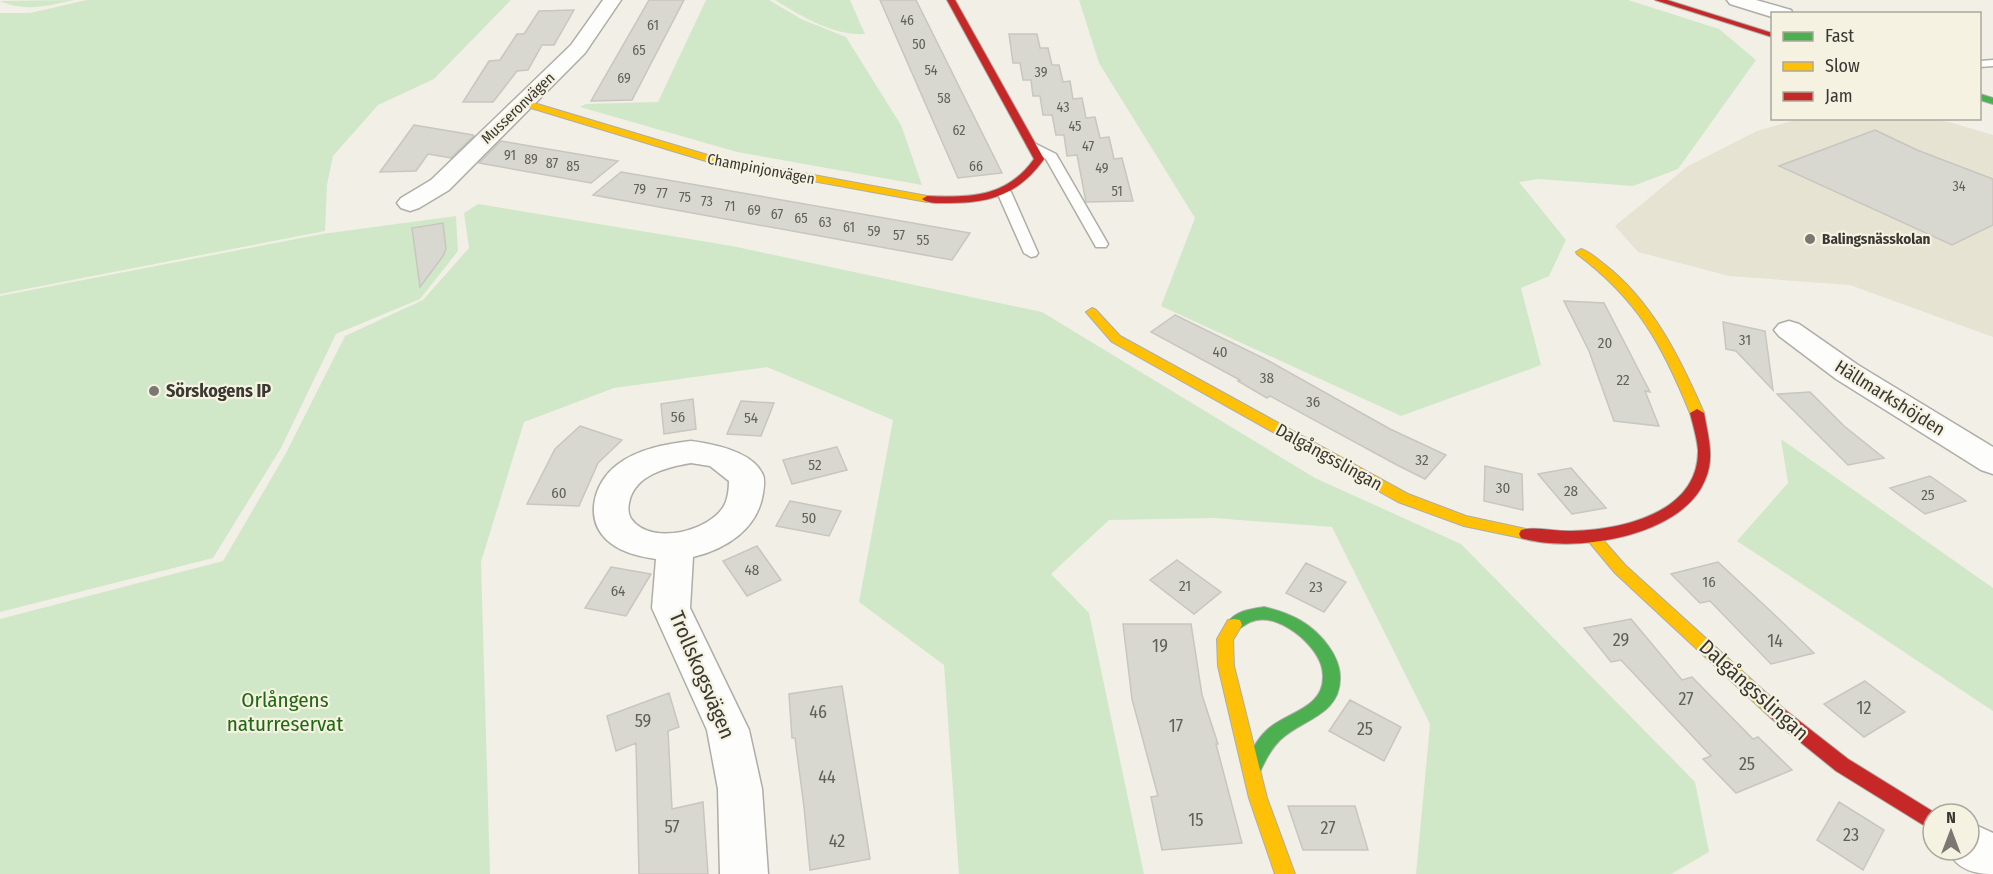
<svg xmlns="http://www.w3.org/2000/svg" width="1993" height="874" font-family="'Fira Sans Condensed',sans-serif">
  <style>
    .built { fill: #e6e3d2 }
    .green { fill: #d1e8c8 }
    .building { fill: #d8d7d0; stroke: #c7c6bf; stroke-width: 1.5 }
    .lines { fill: none; stroke-linecap: round; stroke-linejoin: round }
    .lane-casing { stroke: #aeada7; stroke-width: 3 }
    .street-casing { stroke: #aeada7; stroke-width: 3 }
    .fast-casing { stroke: #aeada7; stroke-width: 2 }
    .slow-casing { stroke: #aeada7; stroke-width: 2 }
    .jam-casing { stroke: #aeada7; stroke-width: 2 }
    .lane { fill: #fdfdfb; fill-rule: evenodd }
    .street { fill: #fdfdfb; fill-rule: evenodd }
    .fast { fill: #4caf50; fill-rule: evenodd }
    .slow { fill: #ffc107; fill-rule: evenodd }
    .jam { fill: #c62828; fill-rule: evenodd }
    .poi-dot { fill: #7a7871; stroke: #f5f2e2; stroke-width: 2 }
    .labels { text-anchor: middle; dominant-baseline: central; stroke-width: 4.5; stroke-linejoin: round; paint-order: stroke }
    .far-number-label { font-size: 14px; fill: #62605a }
    .far-street-label { font-size: 15px; fill: #3a3832; stroke: #f5f2e2 }
    .far-poi-label { font-size: 15px; font-weight: bold; fill: #3a3832; stroke: #f5f2e2; text-anchor: start }
    .number-label { font-size: 15px; fill: #62605a }
    .poi-label { font-size: 18px; font-weight: bold; fill: #3a3832; stroke: #f5f2e2; text-anchor: start }
    .street-label { font-size: 18px; fill: #3a3832; stroke: #f5f2e2 }
    .near-number-label { font-size: 18px; fill: #62605a }
    .near-street-label { font-size: 21px; fill: #3a3832; stroke: #f5f2e2 }
    .near-park-label { font-size: 21px; fill: #206813; stroke: #f5f2e2 }
  </style>
  <rect width="100%" height="100%" fill="#f1efe6"/>
  <!-- built -->
  <path class="built" d="M1919 118 1949 122 1993 135V337L1850 285 1729 276 1638 252 1615 226 1688 166 1757 131 1799 119Z"/>
  <!-- green -->
  <path class="green" d="M74 0C48 6 25 12 0 1Z
    M87 0H511L434 79 378 105 333 156 327 185 325 231 0 294V13H30Z
    M706 0H769L801 19 846 37 901 125 922 185 737 152 580 107 586 104 658 102Z
    M775 0H850L865 34C833 36 801 16 775 0Z
    M1079 0H1628L1719 29 1756 60 1678 169 1633 186 1538 179 1519 182 1566 240 1549 276 1521 288 1541 365 1401 416 1161 306 1195 218 1099 63Z
    M478 204 732 246 1042 312 1315 478 1461 544 1695 782 1709 852 1671 874H1416L1430 724 1332 527 1214 518 1109 520 1051 574 1089 613 1144 874H959L944 665 859 602 893 420 767 367 614 388 524 422 481 562 490 874H0V619L223 561 285 455 345 336 423 300 469 248 464 213Z
    M456 216 458 251 420 299 336 334 281 448 213 558 0 612V296L322 234Z
    M1781 439 1993 588V711L1737 541 1788 483Z"/>
  <!-- building -->
  <path class="building" d="M649 0H684L632 100 591 101Z
    M880 0H916L1002 173 958 178Z
    M574 10 554 45H542L528 70 517 71 493 102H463L489 61 500 60 517 34H524L539 11Z
    M1009 34H1037L1040 48H1048L1052 65H1059L1063 82 1070 81 1073 99 1082 98 1086 118 1095 117 1100 138 1109 137 1114 159 1122 158 1133 201 1086 202 1077 155 1067 156 1064 135H1056L1052 115H1043L1040 96H1033L1031 80H1023L1020 63H1013Z
    M414 125 473 135 474 136 451 158 428 154 416 171 380 172Z
    M1875 130 1917 150 1993 179V225L1952 245 1779 166Z
    M501 141 589 156 618 161 591 183 479 163Z
    M621 172 714 188 970 233 952 260 593 195Z
    M443 223 446 249 443 256 420 287 412 228Z
    M1564 301 1604 303 1650 392 1645 391 1659 426 1614 421 1589 351Z
    M1175 315 1267 360 1390 429 1446 455 1425 479 1397 465 1270 396 1267 398 1238 381 1240 380 1151 332Z
    M1723 322 1765 331 1773 390 1736 351 1726 349Z
    M1810 392 1844 426 1884 458 1848 465 1777 394Z
    M693 399 696 429 664 434 661 404Z
    M741 401 774 403 761 436 727 434Z
    M580 426 622 440 598 463 579 506 527 504 555 449Z
    M837 447 847 470 792 484 783 460Z
    M1485 466 1522 474 1523 510 1484 501Z
    M1571 468 1606 508 1572 514 1538 474Z
    M1930 476 1966 501 1925 514 1890 488Z
    M790 501 841 511 829 536 776 526Z
    M757 546 781 580 747 596 723 561Z
    M1177 560 1221 592 1194 614 1150 580Z
    M1718 562 1779 619 1814 653 1771 664 1710 601 1700 603 1671 574Z
    M1306 563 1346 582 1324 612 1286 593Z
    M611 567 651 574 626 616 585 608Z
    M1631 619 1682 680 1692 677 1753 739 1758 737 1792 770 1736 793 1703 759 1711 756 1621 660 1611 662 1584 628Z
    M1123 624H1191L1202 695 1218 744H1216L1242 843 1162 850 1151 797 1158 796 1132 699Z
    M1865 681 1905 712 1864 737 1824 704Z
    M842 686 870 859 810 870 804 807 795 738H792L789 694Z
    M669 693 679 727 668 731 672 809 703 802 708 874H639L636 743 616 751 607 716Z
    M1350 700 1401 727 1384 761 1329 731Z
    M1839 802 1884 830 1863 870 1817 840Z
    M1288 806H1355L1368 850H1303Z"/>
  <g class="lines">
    <!-- lane casing -->
    <g class="lane-casing">
      <path id="lane" d="M1993 60V66L1980 67V61Z
        M1034 143 1056 154 1108 244 1106 247H1096L1046 159 1028 147Z
        M1004 188 1011 192 1038 253 1036 256 1031 257 1024 253 997 192Z"/>
    </g>
    <!-- street casing -->
    <g class="street-casing">
      <path id="street" d="M603 0H621L585 53 449 190 419 208 410 211 401 208 397 203 401 198 431 180 571 45Z
        M1727 0H1756L1791 10 1793 14H1772V17L1730 4Z
        M1789 321 1799 324 1858 365 1993 447V474L1981 470 1836 379 1779 336 1774 330 1779 324Z
        M691 441C713 444 753 451 763 475 765 480 764 487 763 493 758 529 726 549 693 557L690 608 749 730 762 789 768 874H720L718 789 707 730 652 608 656 559C641 557 620 552 608 541 584 520 593 483 617 465 637 449 666 444 691 441ZM691 463 710 466 729 481C729 489 728 497 725 504 712 531 652 546 632 520 628 515 628 508 629 503 634 475 667 467 691 463Z
        M1969 822 1993 833V874C1974 874 1956 869 1948 850H1969Z"/>
    </g>
    <!-- fast casing -->
    <g class="fast-casing">
      <path id="fast" d="M1980 94 1993 98V104L1980 100Z
        M1264 607C1291 613 1313 624 1329 647 1335 655 1340 667 1340 677 1341 715 1302 719 1280 740 1270 750 1264 763 1258 776L1252 778 1246 776 1243 770C1249 756 1255 741 1267 730 1286 712 1324 709 1323 676 1323 660 1312 647 1301 637 1288 626 1267 614 1250 622 1244 625 1240 629 1234 631L1228 630 1226 625C1234 611 1250 609 1264 607Z"/>
    </g>
    <!-- slow casing -->
    <g class="slow-casing">
      <path id="slow" d="M524 100 711 156 927 196 932 199 927 202 709 162 521 105V101Z
        M1581 249C1589 251 1597 259 1604 264 1652 301 1680 358 1704 413L1702 416H1692L1690 413C1662 344 1638 300 1577 254L1576 252Z
        M1092 308 1096 310 1120 336 1408 494 1466 516 1526 529 1531 530 1533 534 1531 538 1526 539 1464 526 1398 502 1112 342 1086 312Z
        M1592 532 1597 533 1625 565 1784 709 1787 714 1784 719 1778 721 1772 719 1615 573 1585 537 1587 533Z
        M1234 619 1240 620 1242 625 1233 640 1234 666 1267 798 1295 874H1275L1249 798 1218 666 1217 639 1228 620Z"/>
    </g>
    <!-- jam casing -->
    <g class="jam-casing">
      <path id="jam" d="M947 0H955L1044 159C1019 194 991 203 949 203 940 203 929 204 922 199L927 196C971 198 1007 197 1034 159Z
        M1655 0H1667L1772 33V37Z
        M1697 409 1704 413C1708 436 1715 458 1705 480 1682 537 1573 554 1521 538L1519 534 1521 530C1536 526 1556 532 1572 531 1621 530 1699 513 1698 450 1697 438 1693 425 1690 413Z
        M1778 707 1784 709 1848 759 1937 814H1933V831L1836 771 1772 719 1769 714 1772 709Z"/>
    </g>
    <!-- lane -->
    <use href="#lane" class="lane"/>
    <!-- street -->
    <use href="#street" class="street"/>
    <!-- fast -->
    <use href="#fast" class="fast"/>
    <!-- slow -->
    <use href="#slow" class="slow"/>
    <!-- jam -->
    <use href="#jam" class="jam"/>
  </g>
  <!-- markers -->
  <g class="poi-dot">
    <circle cx="1810" cy="239" r="6"/>
    <circle cx="154" cy="391" r="6"/>
  </g>
  <g class="labels">
    <!-- far-number labels -->
    <g class="far-number-label">
      <text x="907" y="20">46</text>
      <text x="653" y="25">61</text>
      <text x="919" y="44">50</text>
      <text x="639" y="50">65</text>
      <text x="931" y="70">54</text>
      <text x="1041" y="72">39</text>
      <text x="624" y="78">69</text>
      <text x="944" y="98">58</text>
      <text x="1063" y="107">43</text>
      <text x="1075" y="126">45</text>
      <text x="959" y="130">62</text>
      <text x="1088" y="146">47</text>
      <text x="510" y="155">91</text>
      <text x="531" y="159">89</text>
      <text x="552" y="163">87</text>
      <text x="573" y="166">85</text>
      <text x="976" y="166">66</text>
      <text x="1102" y="168">49</text>
      <text x="1959" y="186">34</text>
      <text x="640" y="189">79</text>
      <text x="1117" y="191">51</text>
      <text x="662" y="193">77</text>
      <text x="685" y="197">75</text>
      <text x="707" y="201">73</text>
      <text x="730" y="206">71</text>
      <text x="754" y="210">69</text>
      <text x="777" y="214">67</text>
      <text x="801" y="218">65</text>
      <text x="825" y="222">63</text>
      <text x="849" y="227">61</text>
      <text x="874" y="231">59</text>
      <text x="899" y="235">57</text>
      <text x="923" y="240">55</text>
    </g>
    <!-- far-street labels -->
    <g class="far-street-label">
      <text transform="translate(518 108) rotate(-44)">Musseronvägen</text>
      <text transform="translate(761 169) rotate(11)">Champinjonvägen</text>
    </g>
    <!-- far-poi labels -->
    <g class="far-poi-label">
      <text x="1822" y="239">Balingsnässkolan</text>
    </g>
    <!-- number labels -->
    <g class="number-label">
      <text x="1745" y="340">31</text>
      <text x="1605" y="343">20</text>
      <text x="1220" y="352">40</text>
      <text x="1267" y="378">38</text>
      <text x="1623" y="380">22</text>
      <text x="1313" y="402">36</text>
      <text x="678" y="417">56</text>
      <text x="751" y="418">54</text>
      <text x="1422" y="460">32</text>
      <text x="815" y="465">52</text>
      <text x="1503" y="488">30</text>
      <text x="1571" y="491">28</text>
      <text x="559" y="493">60</text>
      <text x="1928" y="495">25</text>
      <text x="809" y="518">50</text>
      <text x="752" y="570">48</text>
      <text x="1709" y="582">16</text>
      <text x="1185" y="586">21</text>
      <text x="1316" y="587">23</text>
      <text x="618" y="591">64</text>
    </g>
    <!-- poi labels -->
    <g class="poi-label">
      <text x="166" y="391">Sörskogens IP</text>
    </g>
    <!-- street labels -->
    <g class="street-label">
      <text transform="translate(1890 398) rotate(32)">Hällmarkshöjden</text>
      <text transform="translate(1329 457) rotate(29)">Dalgångsslingan</text>
    </g>
    <!-- near-number labels -->
    <g class="near-number-label">
      <text x="1621" y="640">29</text>
      <text x="1775" y="641">14</text>
      <text x="1160" y="646">19</text>
      <text x="1686" y="699">27</text>
      <text x="1864" y="708">12</text>
      <text x="818" y="712">46</text>
      <text x="643" y="721">59</text>
      <text x="1176" y="726">17</text>
      <text x="1365" y="729">25</text>
      <text x="1747" y="764">25</text>
      <text x="827" y="777">44</text>
      <text x="1196" y="820">15</text>
      <text x="672" y="827">57</text>
      <text x="1328" y="828">27</text>
      <text x="1851" y="835">23</text>
      <text x="837" y="841">42</text>
    </g>
    <!-- near-street labels -->
    <g class="near-street-label">
      <text transform="translate(702 675) rotate(67)">Trollskogsvägen</text>
      <text transform="translate(1754 690) rotate(42)">Dalgångsslingan</text>
    </g>
    <!-- near-park labels -->
    <g class="near-park-label">
      <text x="285" y="700">Orlångens<tspan x="285" dy="24">naturreservat</tspan></text>
    </g>
  </g>
  <!-- legend -->
  <rect x="1771" y="12" width="210" height="108" fill="#f5f2e2" stroke="#aaa89c" stroke-width="1.5"/>
  <rect x="1783" y="32" width="30" height="9" fill="#4caf50" stroke="#aaa89c" stroke-width="1.5"/>
  <text x="1825" y="42" font-size="18" fill="#3a3832">Fast</text>
  <rect x="1783" y="62" width="30" height="9" fill="#ffc107" stroke="#aaa89c" stroke-width="1.5"/>
  <text x="1825" y="72" font-size="18" fill="#3a3832">Slow</text>
  <rect x="1783" y="92" width="30" height="9" fill="#c62828" stroke="#aaa89c" stroke-width="1.5"/>
  <text x="1825" y="102" font-size="18" fill="#3a3832">Jam</text>
  <!-- north arrow -->
  <g transform="translate(1951 832)"><circle r="28" fill="#f5f2e2" stroke="#aaa89c" stroke-width="1.5"/>
  <path d="M0-4.5L10 22L0 15L-10 22Z" fill="#7a7871"/>
  <text y="-9" font-size="16" font-weight="bold" text-anchor="middle" fill="#3a3832">N</text>
  </g>
</svg>
